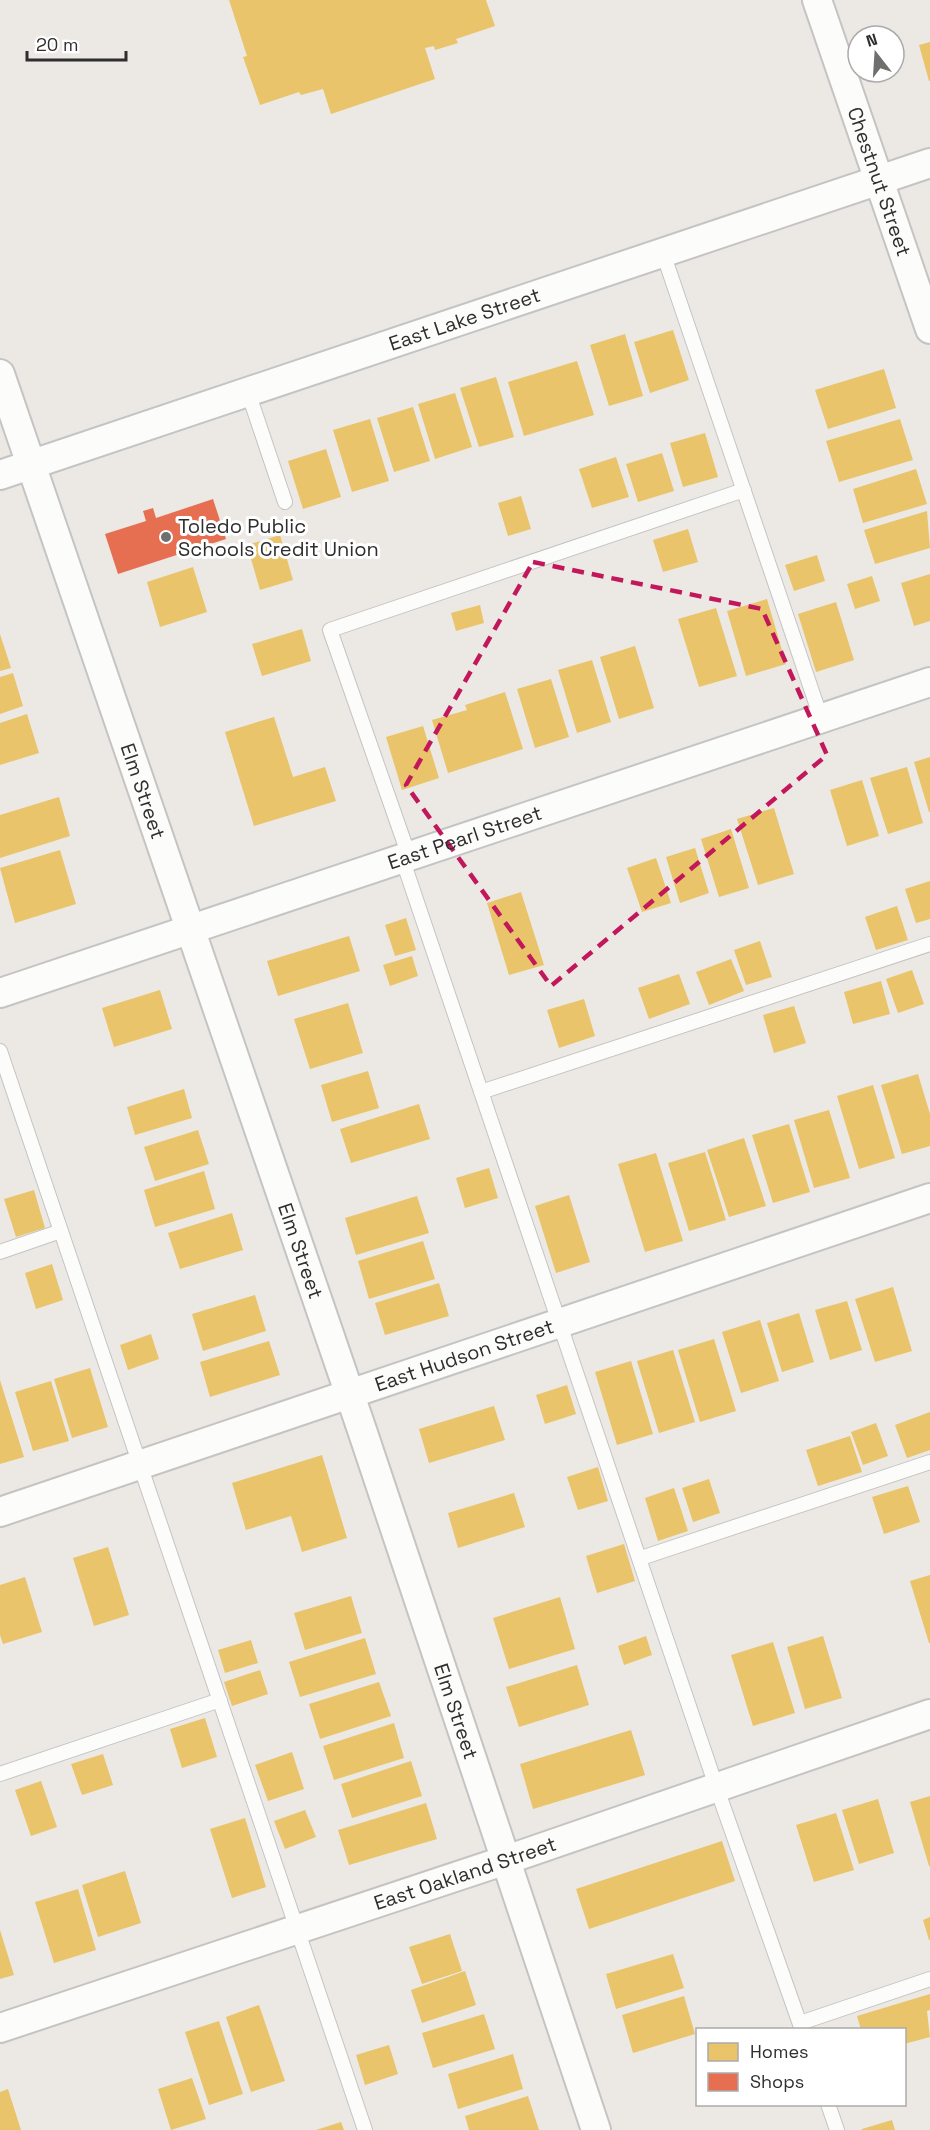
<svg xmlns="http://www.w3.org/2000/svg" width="930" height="2130" font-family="'Space Grotesk',sans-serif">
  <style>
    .homes { fill: #e9c46a }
    .shops { fill: #e76f51 }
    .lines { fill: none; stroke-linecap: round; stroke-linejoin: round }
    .service-casing { stroke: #c5c4c5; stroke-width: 16 }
    .minor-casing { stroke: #c5c4c5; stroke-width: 32 }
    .service { stroke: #fcfcfb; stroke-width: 14 }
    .minor { stroke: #fcfcfb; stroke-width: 28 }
    .marked { fill: none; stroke: #c2185b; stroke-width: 4.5; stroke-dasharray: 12 8; stroke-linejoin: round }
    .poi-dot { fill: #706f6e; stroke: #fff; stroke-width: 2 }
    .labels { text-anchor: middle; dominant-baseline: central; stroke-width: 6; stroke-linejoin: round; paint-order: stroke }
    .street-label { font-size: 20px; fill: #2e2e2e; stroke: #fff }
    .poi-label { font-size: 20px; fill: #2e2e2e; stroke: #fff; text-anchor: start }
  </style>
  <rect width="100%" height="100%" fill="#ece8e4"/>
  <!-- homes -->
  <path class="homes" d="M229 0H486L495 26 456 39 458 43 435 50 434 46 425 48 435 79 331 114 323 89 301 95 299 92 260 105 243 57 247 56Z
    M930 42V81H929L919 45Z
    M673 330 689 380 650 393 634 342Z
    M625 334 643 396 609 406 590 345Z
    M577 361 594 415 524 436 508 382Z
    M884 369 896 408 828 429 815 390Z
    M496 377 514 437 479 447 460 388Z
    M455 393 472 447 435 459 418 404Z
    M413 407 430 461 394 472 377 418Z
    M370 419 389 481 352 492 333 430Z
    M900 419 913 460 839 482 826 441Z
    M705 433 718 477 683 487 670 443Z
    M326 449 341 497 303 509 288 461Z
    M662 453 674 491 638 502 626 464Z
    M616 457 629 497 592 508 579 469Z
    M916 469 927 504 863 523 853 489Z
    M521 496 531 529 508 536 498 503Z
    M927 511 930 548 875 564 864 530Z
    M688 529 698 562 663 572 653 540Z
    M280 535 293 580 260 590 247 545Z
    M817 555 825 581 794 591 785 565Z
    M193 567 207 612 160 627 147 582Z
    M930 574V621L914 626 901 583Z
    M872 576 880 601 855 609 847 584Z
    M767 599 786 664 746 676 727 611Z
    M836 602 854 660 816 672 798 614Z
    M480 605 484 623 456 631 451 613Z
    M716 608 737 676 699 687 678 619Z
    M302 629 311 661 262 676 252 644Z
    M0 634 11 668 0 671Z
    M635 646 654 708 619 719 600 657Z
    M592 660 611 722 577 733 558 670Z
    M13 673 23 706 0 714V677Z
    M551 679 569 737 535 748 517 689Z
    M505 692 523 749 448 773 432 720 467 710 465 705Z
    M27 714 39 753 0 765V723Z
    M274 717 293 777 325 767 336 801 254 826 225 732Z
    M423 726 439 778 402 790 386 737Z
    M930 757V812H929L914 762Z
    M907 767 923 823 888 834 870 778Z
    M862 780 879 836 847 846 830 790Z
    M59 797 70 836 0 858V815Z
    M774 808 794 874 758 885 737 819Z
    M731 829 749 888 719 897 701 839Z
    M695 848 709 893 680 903 666 857Z
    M60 850 76 904 15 923 0 868Z
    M656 858 671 903 642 912 627 868Z
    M930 881V919L916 923 905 889Z
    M521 892 544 965 509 975 487 903Z
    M897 906 908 940 876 950 865 917Z
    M406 918 416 950 395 956 385 925Z
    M349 936 360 971 278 996 267 961Z
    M760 941 772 977 746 985 734 950Z
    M412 956 418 976 390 986 383 965Z
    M731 959 744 991 709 1005 696 972Z
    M912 970 924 1004 898 1013 886 979Z
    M679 974 690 1004 649 1019 638 988Z
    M881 981 890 1014 853 1024 844 992Z
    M160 990 172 1029 114 1047 102 1008Z
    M584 999 595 1036 559 1048 547 1010Z
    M348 1003 363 1053 310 1069 294 1019Z
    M794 1006 806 1043 774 1053 763 1015Z
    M368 1071 379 1108 332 1122 321 1085Z
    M918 1074 930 1114V1146L902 1154 881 1085Z
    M873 1085 895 1158 859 1169 837 1096Z
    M184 1089 192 1118 135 1135 127 1107Z
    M419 1104 430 1139 351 1163 340 1129Z
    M829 1110 850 1178 814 1188 794 1120Z
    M789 1124 810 1192 773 1203 752 1135Z
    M198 1130 209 1164 155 1181 144 1147Z
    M744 1138 766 1206 729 1217 707 1150Z
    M705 1152 726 1220 689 1231 668 1163Z
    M656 1153 683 1241 645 1252 618 1164Z
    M489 1168 498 1198 465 1208 456 1178Z
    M204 1171 215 1209 155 1227 144 1190Z
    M34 1190 45 1228 16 1237 4 1199Z
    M569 1195 590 1262 556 1273 535 1206Z
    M417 1196 429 1233 356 1255 345 1218Z
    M232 1213 243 1250 180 1269 168 1233Z
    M423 1241 435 1279 369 1299 358 1261Z
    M52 1264 63 1300 36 1309 25 1273Z
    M439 1283 449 1316 385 1335 375 1303Z
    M893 1287 912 1351 875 1362 855 1299Z
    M255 1295 266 1331 203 1351 192 1314Z
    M847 1301 862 1350 830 1360 815 1310Z
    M799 1313 814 1362 782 1372 767 1323Z
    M760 1320 779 1381 741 1393 722 1332Z
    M151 1334 159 1359 128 1370 120 1345Z
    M714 1339 736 1411 700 1422 678 1350Z
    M269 1341 280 1375 210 1397 200 1362Z
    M673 1350 695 1422 659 1433 637 1361Z
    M631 1361 653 1434 617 1445 595 1372Z
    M90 1368 108 1427 72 1438 54 1379Z
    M0 1380 24 1457 0 1464Z
    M51 1381 69 1441 33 1451 15 1392Z
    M567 1385 576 1414 545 1424 536 1395Z
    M494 1406 505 1440 429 1463 419 1429Z
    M930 1412V1450L907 1458 895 1425Z
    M876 1423 888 1456 863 1465 851 1432Z
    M850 1436 862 1472 818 1486 806 1450Z
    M322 1455 347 1538 302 1552 291 1516 246 1530 232 1483Z
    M598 1467 608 1501 578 1510 567 1477Z
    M709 1479 720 1513 693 1522 682 1488Z
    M908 1486 920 1522 884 1534 872 1497Z
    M674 1488 688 1531 658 1541 645 1498Z
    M514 1493 525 1527 458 1548 448 1513Z
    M624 1544 635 1581 597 1593 586 1556Z
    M108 1547 129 1615 94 1626 73 1558Z
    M930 1575V1643H929L910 1581Z
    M25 1577 42 1632 3 1644 0 1635V1585Z
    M351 1596 362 1633 305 1650 294 1613Z
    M560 1597 575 1649 509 1669 493 1618Z
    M646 1636 652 1655 624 1665 618 1646Z
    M823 1636 842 1698 805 1709 787 1647Z
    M365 1638 376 1674 300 1697 289 1662Z
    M251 1640 258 1663 225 1673 218 1650Z
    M773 1642 795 1713 753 1726 731 1655Z
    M577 1665 589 1705 519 1727 506 1687Z
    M260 1670 268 1694 232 1706 224 1682Z
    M379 1682 391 1716 320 1739 309 1704Z
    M205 1718 217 1757 182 1768 170 1729Z
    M394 1723 404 1758 334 1780 323 1746Z
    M631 1730 645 1775 533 1809 520 1764Z
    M292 1752 304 1789 268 1801 255 1765Z
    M103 1754 113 1785 82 1795 71 1764Z
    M411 1761 422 1796 352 1818 341 1784Z
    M41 1781 57 1827 31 1836 15 1790Z
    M930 1796V1866H929L910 1802Z
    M878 1799 894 1853 859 1864 842 1810Z
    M426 1803 437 1839 349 1865 338 1830Z
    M305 1810 316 1837 285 1849 274 1821Z
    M836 1813 854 1870 814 1882 796 1825Z
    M245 1818 266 1887 232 1898 210 1829Z
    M722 1841 735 1881 589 1929 576 1889Z
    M125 1871 141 1923 98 1937 82 1885Z
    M78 1889 96 1950 54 1963 35 1902Z
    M930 1917V1940H929L923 1920Z
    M0 1930 14 1975 0 1979Z
    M450 1934 462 1971 422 1984 409 1947Z
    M673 1954 684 1988 616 2009 606 1974Z
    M465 1971 476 2005 422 2023 411 1990Z
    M930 1994V2010L927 2011 930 2037 904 2044V2030H861L857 2016Z
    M684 1996 695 2034 633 2053 622 2015Z
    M259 2005 285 2081 251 2092 226 2017Z
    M484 2014 495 2049 433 2068 422 2033Z
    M219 2021 243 2094 209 2105 185 2032Z
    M389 2045 398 2074 365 2085 356 2055Z
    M513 2054 523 2089 458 2109 448 2074Z
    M192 2078 206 2119 171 2130 158 2089Z
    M8 2089 21 2130H0V2092Z
    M528 2096 539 2130H469L465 2116Z
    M892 2120 895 2130H862V2129Z
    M341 2122 344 2130H316Z"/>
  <!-- shops -->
  <path class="shops" d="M213 499 226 539 118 574 105 534 146 521 143 511 153 508 156 518Z"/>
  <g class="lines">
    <!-- service casing -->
    <g class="service-casing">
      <path id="service" d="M663 253 821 718
        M248 392 285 502
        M409 856 330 630 744 490
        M402 858 716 1786 802 2030
        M0 1051 365 2130
        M481 1092 930 944
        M0 1252 61 1231
        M641 1558 930 1462
        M0 1774 220 1700
        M800 2023 930 1979
        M828 2104 837 2130"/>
    </g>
    <!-- minor casing -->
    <g class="minor-casing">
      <g id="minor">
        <path id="s1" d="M817 0 930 329"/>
        <path id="s2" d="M0 374 362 1430 596 2130"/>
        <path id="s3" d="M0 475 930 163"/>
        <path id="s4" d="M0 993 930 682"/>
        <path id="s5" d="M0 1512 930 1198"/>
        <path id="s6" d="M0 2028 506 1860 930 1714"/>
      </g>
    </g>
    <!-- service -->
    <use href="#service" class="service"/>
    <!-- minor -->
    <use href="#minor" class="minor"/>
  </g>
  <!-- marked area -->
  <path class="marked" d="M533 562 762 609 827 755 551 986 406 785Z"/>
  <!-- markers -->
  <circle class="poi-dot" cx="166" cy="537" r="6"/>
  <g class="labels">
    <!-- street labels -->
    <g class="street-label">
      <text stroke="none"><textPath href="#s1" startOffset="192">Chestnut Street</textPath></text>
      <text stroke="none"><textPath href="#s3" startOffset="490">East Lake Street</textPath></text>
      <text stroke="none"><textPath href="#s2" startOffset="441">Elm Street</textPath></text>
      <text stroke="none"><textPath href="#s4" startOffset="490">East Pearl Street</textPath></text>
      <text stroke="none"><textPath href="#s2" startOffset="927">Elm Street</textPath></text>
      <text stroke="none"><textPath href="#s5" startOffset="490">East Hudson Street</textPath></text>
      <text stroke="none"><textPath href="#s2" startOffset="1413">Elm Street</textPath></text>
      <text stroke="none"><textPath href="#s6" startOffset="490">East Oakland Street</textPath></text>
    </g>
    <!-- poi labels -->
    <g class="poi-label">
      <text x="178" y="526">Toledo Public<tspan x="178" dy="23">Schools Credit Union</tspan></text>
    </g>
  </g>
  <!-- legend -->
  <rect x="696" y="2028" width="210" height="78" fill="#ffffff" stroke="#ababab" stroke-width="1.5"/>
  <rect x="708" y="2043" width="30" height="18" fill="#e9c46a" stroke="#ababab" stroke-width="1.5"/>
  <text x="750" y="2058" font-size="18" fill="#2e2e2e">Homes</text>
  <rect x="708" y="2073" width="30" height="18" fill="#e76f51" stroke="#ababab" stroke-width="1.5"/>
  <text x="750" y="2088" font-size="18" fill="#2e2e2e">Shops</text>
  <!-- north arrow -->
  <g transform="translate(876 54) rotate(343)"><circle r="28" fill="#ffffff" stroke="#ababab" stroke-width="1.5"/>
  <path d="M0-4.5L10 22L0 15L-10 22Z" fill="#706f6e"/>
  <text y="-9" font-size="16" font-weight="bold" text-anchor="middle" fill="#2e2e2e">N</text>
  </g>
  <!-- scale -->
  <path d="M27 51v9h99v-9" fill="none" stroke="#2e2e2e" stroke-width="3"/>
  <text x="36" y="51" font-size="18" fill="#2e2e2e" stroke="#ffffff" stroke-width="4.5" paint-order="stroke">20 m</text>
</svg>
